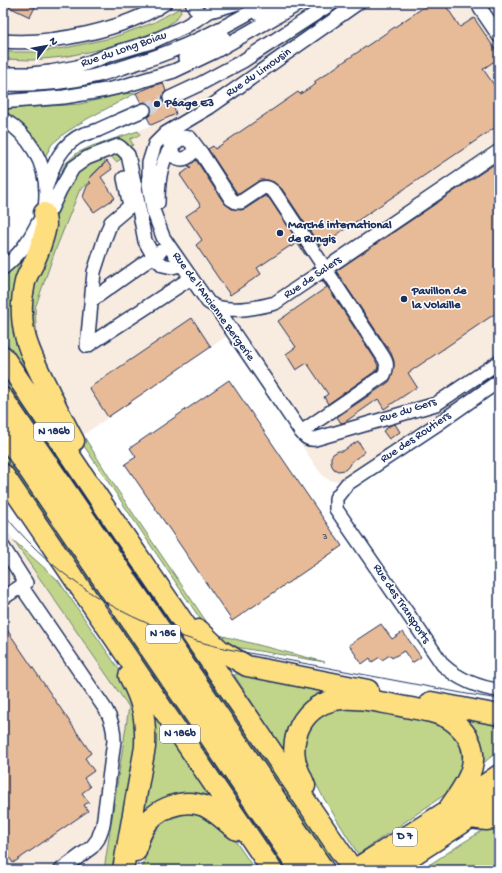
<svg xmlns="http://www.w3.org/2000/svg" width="502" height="873" font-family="'Gochi Hand',sans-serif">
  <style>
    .built { fill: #f8ebe0 }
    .green { fill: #c0d58a; stroke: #6e8274 }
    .building { fill: #e8bb98; stroke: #1b2f5e }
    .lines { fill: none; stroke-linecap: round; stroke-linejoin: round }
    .minor-tunnel { stroke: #d1d5df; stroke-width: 13; stroke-dasharray: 13 6; stroke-linecap: butt }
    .minor-casing { stroke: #1b2f5e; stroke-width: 16 }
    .highway-casing { stroke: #1b2f5e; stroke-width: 23 }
    .minor { stroke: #fff; stroke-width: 13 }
    .highway { stroke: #fedf80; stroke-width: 20 }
    .tram { stroke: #1b2f5e; stroke-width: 1 }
    .poi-dot { fill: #1b2f5e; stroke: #fff; stroke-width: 1.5 }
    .labels { text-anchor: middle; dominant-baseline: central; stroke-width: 3; stroke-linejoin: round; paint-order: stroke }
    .number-label { font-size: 10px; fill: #4e526c }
    .shield { fill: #fff; stroke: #5f6d8e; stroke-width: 1 }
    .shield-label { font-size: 11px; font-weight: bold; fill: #1b2f5e }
    .street-label { font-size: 12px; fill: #1b2f5e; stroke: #fff }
    .poi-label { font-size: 12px; font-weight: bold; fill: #1b2f5e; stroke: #fff; text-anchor: start }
  </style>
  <rect width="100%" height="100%" fill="#fff"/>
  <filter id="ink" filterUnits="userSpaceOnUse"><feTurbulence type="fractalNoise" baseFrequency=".025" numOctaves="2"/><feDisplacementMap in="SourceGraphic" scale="8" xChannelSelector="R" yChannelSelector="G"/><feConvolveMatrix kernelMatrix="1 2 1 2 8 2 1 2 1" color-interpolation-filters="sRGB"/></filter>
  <g filter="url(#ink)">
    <!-- built -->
    <path class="built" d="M3 3H499V373L340 480 332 481 324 477 317 468 227 336 83 435 55 383 37 343 36 339 35 308 81 175 114 149 133 145 130 139 140 135 138 131 151 125 128 76 101 82 69 87 36 91 3 92Z
      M3 525 129 707 104 870H3Z"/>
    <!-- green -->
    <path class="green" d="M180 8 181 12 176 19 164 28 132 41 97 50 63 57 32 60 3 59V52H39L70 47 111 38 153 23Z
      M136 93 87 119 65 133 52 144 45 157 38 142 24 125 3 110V109L80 104 122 94Z
      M138 131 140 135 130 139 133 145 129 147 122 144 60 178V175L65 164 77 153 92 146Z
      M115 151 123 158 116 162 110 155 104 159 105 162 91 176 94 180 80 189 55 251 35 308 37 344 55 383 83 435 118 491 212 630 219 635 325 662 217 644 84 446 33 343 31 294 67 184 78 168Z
      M31 242 17 307 52 413 3 337V274Z
      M3 370 183 635 171 631 3 381Z
      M3 449 105 599 90 590 3 462Z
      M13 540 58 580 129 684 140 724 116 870H104L129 707Z
      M106 613 124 622 289 870H280Z
      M185 647 195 650 336 855 330 860Z
      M247 670 345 690 303 705 291 719 285 752 234 675Z
      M347 705 421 719 444 726 460 744 464 768 453 789 358 854 323 797 305 763V731L323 712Z
      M454 709 499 718V750L479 767 477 738 468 721Z
      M153 711 214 801 205 800 137 831Z
      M188 813 202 816 218 824 236 842 255 870H142C147 850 151 826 173 818 178 816 183 815 188 813Z
      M499 827V870H419L432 863 464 842 487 828Z"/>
    <!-- building -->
    <path class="building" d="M3 3H37L30 17 3 4Z
      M430 3H444L460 27 474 18 499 55V58L483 69 499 92V125L320 246 282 189 274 182 268 180H260L239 194 237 193 208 149 213 146 215 149 298 92 300 94 316 84 314 82Z
      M163 83 166 91 163 94 162 97 163 101 166 105 169 106 173 105 176 114 151 125 147 117 150 115 152 111 151 107 149 103 145 102 141 103 136 93 153 86Z
      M196 160 224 203 232 209 241 210 245 209 265 196 269 198 307 255 306 256 297 243 291 247 290 246 257 268 261 274 230 295 196 245 202 240 186 216 201 206 180 175 191 167 188 166Z
      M107 161 112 169 101 177 115 198 94 212 83 197 87 186 91 183 88 180Z
      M499 161V311L408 373 417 387 384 409 378 399 345 422 341 423 337 417 389 382 391 378 394 366V361L391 353 336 271Z
      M323 280 375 359 378 366 377 370 328 404 324 397 328 394 307 363 296 370 286 354 296 347 278 321 327 287 322 281Z
      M192 318 211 347 108 417 89 388Z
      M229 380 342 546 232 621 125 464 136 457 130 448Z
      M395 424 400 432 389 439 383 431 391 425Z
      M358 441 365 452 351 462 348 467 345 470 338 471 334 469 332 466 331 462V457L333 454 338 451H343Z
      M3 624 91 753 85 758 94 771 84 778 90 787 82 793 89 802 84 805 88 811 13 863 3 848Z
      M381 624 392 639 403 632 421 657 412 663 404 651 392 658 390 655 382 660 380 657 372 662 370 658 362 664 349 645Z"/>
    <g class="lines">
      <!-- minor-tunnel -->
      <path class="minor-tunnel" d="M144 110 170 98"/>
      <!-- minor casing -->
      <g class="minor-casing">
        <path id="minor" d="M192 3 201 17
          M358 3 210 107 166 133 155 144 149 163V184L153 210 163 237 169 246 208 302 216 307 301 432C305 437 308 440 315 439L436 404 499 362
          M480 8 499 36
          M259 14 278 3
          M3 41C52 45 124 30 165 3
          M185 58 223 36
          M3 74H31L50 72 77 67 111 54 151 42 186 26 210 11 238 3
          M3 84C31 85 67 83 94 76 103 74 112 71 121 68 139 62 158 57 176 49 207 37 237 20 266 3
          M170 98 200 84 243 61 332 3
          M3 102 13 101 64 97 106 90 124 86 174 71 214 52 300 3
          M3 119C29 135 46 162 46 193 46 200 46 208 43 214 42 218 39 221 37 225 27 244 20 254 3 268
          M124 178 130 206 111 222 105 238 94 272 87 346 191 278
          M47 185C53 164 62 143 84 134 88 133 94 132 98 130 114 123 129 116 144 110
          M158 203C158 185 160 157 175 144 177 142 178 140 180 140 182 139 184 139 186 139 189 141 192 142 193 146 195 152 188 159 182 159 180 159 178 158 175 157L172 152 170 145C177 136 179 136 190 138L202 154 231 199 236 202H241L262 188C268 186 271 190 275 193L377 347C384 359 390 362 384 375L301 432
          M44 213 51 209 60 190 73 168 87 158 118 146 121 148 128 155 134 182 145 241 154 257 163 265 172 267 181 265
          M92 300 161 251
          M216 307C236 312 256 308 275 303L499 151
          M499 381 439 423 347 484 336 498V509L443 665C458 679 479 688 499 690
          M3 547 26 583 3 598
          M21 586 106 710C112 720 114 729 114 741L103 825 98 839 92 847 61 870"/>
      </g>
      <!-- highway casing -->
      <g class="highway-casing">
        <path id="highway" d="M44 213C45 217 46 221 46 225 45 234 39 251 35 260 32 268 27 274 25 282 15 325 29 352 48 389 56 407 65 424 74 441
          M3 356 106 509 353 870
          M3 398 324 870
          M3 432 300 870
          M3 474 272 870
          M199 630 220 650 247 666 368 690
          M431 702 499 715
          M305 786C302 777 296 768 295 758 293 746 295 736 300 726 319 689 362 698 395 705 413 709 435 710 451 720 462 728 472 740 473 754 475 774 458 795 447 811
          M470 818 487 820 499 818
          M136 851C137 843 140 835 144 828 155 808 183 798 204 806 217 812 225 822 237 830
          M123 870 145 747C146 718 143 702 129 676
          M354 870 447 811 499 775
          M390 870 470 818 480 809 499 796"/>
      </g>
      <!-- minor -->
      <use href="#minor" class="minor"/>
      <!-- highway -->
      <use href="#highway" class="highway"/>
      <!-- tram -->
      <path class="tram" d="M3 513C62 586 137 629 228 649L467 694 499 699"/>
    </g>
  </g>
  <!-- markers -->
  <g class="poi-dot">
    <circle cx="157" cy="104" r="4"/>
    <circle cx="280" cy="233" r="4"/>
    <circle cx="404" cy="299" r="4"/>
  </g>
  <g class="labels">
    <!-- number labels -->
    <g class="number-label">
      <text x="325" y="537">3</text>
    </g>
    <!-- shield labels -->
    <g class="shield">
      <rect x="34" y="423" width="40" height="18" rx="3"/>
      <rect x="146" y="625" width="34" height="18" rx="3"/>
      <rect x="160" y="725" width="40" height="18" rx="3"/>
      <rect x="393" y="828" width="24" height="18" rx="3"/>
    </g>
    <g class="shield-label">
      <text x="54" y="432">N 186b</text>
      <text x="163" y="634">N 186</text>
      <text x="180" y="734">N 186b</text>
      <text x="405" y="837">D 7</text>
    </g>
    <!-- street labels -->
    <g class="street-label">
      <text transform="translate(124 50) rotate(-19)">Rue du Long Boiau</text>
      <text transform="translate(259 73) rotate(-35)">Rue du Limousin</text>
      <text transform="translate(313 278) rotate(-34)">Rue de Salers</text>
      <text transform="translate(213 307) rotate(54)">Rue de l'Ancienne Bergerie</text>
      <text transform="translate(408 411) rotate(-18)">Rue du Gers</text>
      <text transform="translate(416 438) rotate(-34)">Rue des Routiers</text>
      <text transform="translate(401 604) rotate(56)">Rue des Transports</text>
    </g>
    <!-- poi labels -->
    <g class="poi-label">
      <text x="165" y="104">Péage E3</text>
      <text x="288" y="226">Marché international<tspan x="288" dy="14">de Rungis</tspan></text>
      <text x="412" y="292">Pavillon de<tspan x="412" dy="14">la Volaille</tspan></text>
    </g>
  </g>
  <!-- margin -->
  <rect width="502" height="873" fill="none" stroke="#fff" stroke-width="16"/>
  <rect x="8" y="8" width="486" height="857" fill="none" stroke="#1b2f5e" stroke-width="1.5" filter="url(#ink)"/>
  <!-- north arrow -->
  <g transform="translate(46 46) rotate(58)" stroke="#ffffff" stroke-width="3" paint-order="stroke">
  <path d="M0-3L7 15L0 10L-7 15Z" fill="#1b2f5e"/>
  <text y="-6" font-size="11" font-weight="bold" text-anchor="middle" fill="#1b2f5e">N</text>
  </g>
</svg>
